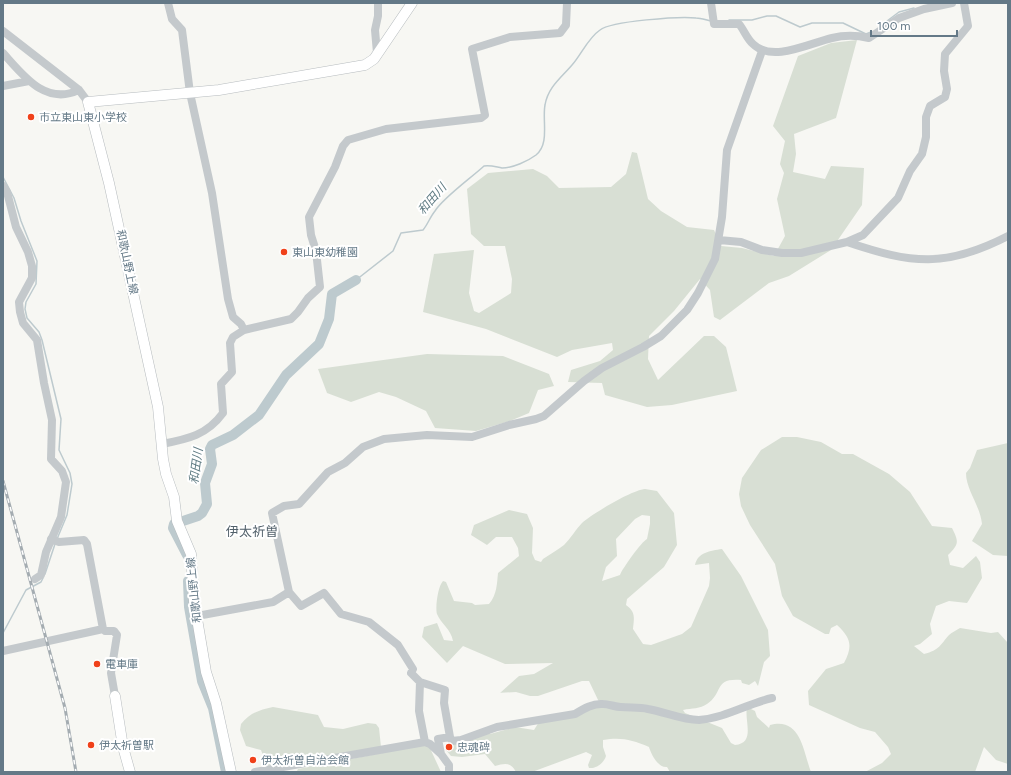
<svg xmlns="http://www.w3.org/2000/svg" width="1011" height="775" font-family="Figtree,'Noto Sans JP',sans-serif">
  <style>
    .green { fill: #d8dfd4; fill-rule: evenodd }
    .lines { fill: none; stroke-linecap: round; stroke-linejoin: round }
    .stream { stroke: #bdcace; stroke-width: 1.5 }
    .river { stroke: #bdcace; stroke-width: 10 }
    .major-casing { stroke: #b7bcbf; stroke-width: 11 }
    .minor { stroke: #c4c9cc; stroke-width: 8 }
    .major { stroke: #fff; stroke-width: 10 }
    .rail-casing { stroke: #a4acb1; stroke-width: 3 }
    .rail { stroke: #fff; stroke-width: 1.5; stroke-dasharray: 4.5; stroke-linecap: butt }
    .poi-dot { fill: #f0411a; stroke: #fff; stroke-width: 1.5 }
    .labels { text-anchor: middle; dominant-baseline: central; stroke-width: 4; stroke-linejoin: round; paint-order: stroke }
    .poi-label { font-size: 11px; fill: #647987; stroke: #fff; text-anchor: start }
    .street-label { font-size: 11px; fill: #647987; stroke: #fff }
    .water-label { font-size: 12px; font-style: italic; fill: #5f7b83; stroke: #fff }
    .quarter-label { font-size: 13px; fill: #52616b; stroke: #fff }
  </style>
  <rect width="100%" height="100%" fill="#f7f7f3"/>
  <!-- green -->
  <path class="green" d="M857 40 836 118 794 134 796 154 793 172 825 179 831 166 864 168 862 205 831 250 789 276 769 283 720 320 714 317 710 290 700 279 674 311 649 336 648 359 658 380 704 336H714L726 347 737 391 672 405 647 407 605 395 602 383 568 382 571 370 600 361 613 350 612 343 572 350 557 357 486 329 423 312 434 254 474 250 469 293 474 311 479 313 511 293 512 279 505 246H484L471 234 467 189 488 173 533 169 547 176 559 188 611 187 626 174 632 152 637 153 648 199 661 211 687 227 714 230 721 246 742 248 774 256 785 236 777 199 784 173 780 164 785 141 773 126 798 56 831 43Z
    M427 354 503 356 549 374 554 386 538 390 529 413 510 421 476 431 435 428 426 411 396 397 379 392 351 402 327 393 318 369Z
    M782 437H797L821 442 842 454H853L889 474 910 492 932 526 952 528C959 542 959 544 948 555L950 565 963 568 976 556 980 562 982 578 969 600 967 603 949 601 936 606 930 624 932 634 920 644 914 646 924 654C940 650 940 645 949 635 952 632 957 630 960 628L991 633 998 632 1008 643V764L996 760 984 747 975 772H865L882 763 891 754 888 747 875 732 860 728 809 705 808 691 826 669 844 663C853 646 851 638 837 625L831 628 829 634H825L793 616 782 596 775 564 750 525 741 506 739 494 742 478 761 450Z
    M1008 443V556L993 555 972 541 982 524C980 505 966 490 966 473L970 468 977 450Z
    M645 489 657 491 674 513 677 545 664 567 627 599 626 605C636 612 634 618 633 629L643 644 651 645 682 634 691 627 709 586 710 578 709 563 695 565C698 552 710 551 722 549L741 576 768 630 770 656 764 662 758 686 755 681 749 685 742 683 741 680C713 678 724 693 707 704 700 709 692 708 683 710L685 713 722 728 731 743 735 745C756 743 744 721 747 707L755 711 757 717 769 728 770 725C801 717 803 751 811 772H670L667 767C658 768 651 754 649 747 632 740 622 737 603 740V747L606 756C604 763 596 769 589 768L588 765 592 755 586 752 532 772H516C511 762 505 763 495 766L485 754 462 757 451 756 445 749 448 742 479 731 490 734 515 727 534 730 539 722 599 702 589 681H582L538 696H530L516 692 496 693H500L519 676 534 674 553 663 505 664 463 646 447 663 422 637 424 627 437 623 444 640 453 641C451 629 441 624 437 614 435 607 438 586 443 581L446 582 454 601 472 603 475 605 489 604C497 595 497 583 498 573L519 556 518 548 512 537H496L487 545 471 535 474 525 509 510 527 514 533 528 532 553 535 560 541 562 543 559C550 554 558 550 564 545 571 538 576 529 582 523 592 514 632 490 645 489ZM642 515 650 516V524L647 539C642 541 622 569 620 575L602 581 606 567 617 556 616 539 635 519Z
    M273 707 318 715 324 727 343 729 368 723 376 724 379 728 381 747 267 766 261 750 246 746 240 730 241 724C250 713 259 710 273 707Z
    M424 745 429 746 441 772 297 771 298 769Z"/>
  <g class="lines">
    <!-- stream -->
    <path class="stream" d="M729 20H752L767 16H776L800 27 812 23H843L866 34 871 32
      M887 21 899 12 914 8
      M3 154V155
      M3 177 14 198 21 221 37 261 36 284 26 302 25 309 27 318 39 332 42 340 61 419 59 450 70 473 72 484 67 515 57 539
      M356 280 393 251 401 233 423 230C428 224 430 217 435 211 443 198 471 178 484 166 491 165 496 167 502 168 513 168 528 161 536 155 550 144 542 120 545 105 548 87 561 78 572 65 581 55 588 38 600 30 611 21 681 16 696 18 701 18 706 20 711 21
      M45 574 55 544
      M3 633 26 590 41 582 43 578"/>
    <!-- river -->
    <path class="river" d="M187 555 173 528 174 524 198 516 202 513 207 504 205 483 212 464 210 449 212 445 233 435 259 415 286 375 319 344 329 319 332 294 356 280
      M188 581 189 607 202 681 213 708 226 772"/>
    <!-- major casing -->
    <g class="major-casing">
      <path id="major" d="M115 696 123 747 130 772
        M231 772 216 703 206 672 194 601 191 554 177 521 174 497 166 474 163 459 158 407 109 183 88 102 219 90 365 65 374 59 412 3"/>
    </g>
    <!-- minor -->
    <path class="minor" d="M168 3 172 19 182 30 190 93 212 193 228 299 233 317 241 324 244 330
      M711 3 714 24H739C744 30 747 39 753 44 772 63 810 43 832 38 844 35 856 35 869 38L899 18 924 9 952 3
      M3 31 79 90 88 102
      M3 53C23 75 45 106 79 90
      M377 53 375 30 378 16V3
      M3 86 29 81
      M3 186 7 192 16 227 28 252 32 266V278L19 302 20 312 23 323 37 340 44 383 52 420 51 459 62 471 66 482 61 517 46 552 41 575 35 579
      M719 240 741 242 762 250 782 253H801L847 242 863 235 898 198 910 171 922 154 926 137V117L930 106 945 97 947 89 944 71 945 54 968 26 964 3
      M847 242C912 264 946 268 1008 236
      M162 444C188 439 207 435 223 413L221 384 232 372 230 343 233 337 244 330 291 319 298 312 308 298 320 287 316 251 311 235 309 217 335 167 343 146 348 140 386 129 481 118 485 115 472 49 510 37 560 33 566 25 567 3
      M51 539 59 542 84 540 87 544 103 629
      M197 616 273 602 289 592
      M3 651 103 629 105 631H114L117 635 111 673 115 696
      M420 682 445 690 444 703 450 737
      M425 742 419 711 420 682 411 673 413 669 398 645 369 622 341 614 324 593 301 606 289 592 272 513 284 506 299 504 328 472 345 463 363 447 384 439 427 435 472 437 509 425 536 419 544 416 584 381 602 368 643 347 661 336 687 310 698 293 715 259 722 217 727 150 762 51
      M255 772 425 742 430 744 441 754
      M449 772V765L441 754 438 739 450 737 452 741 461 740 497 727 575 714C583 709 593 703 603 704 609 704 615 707 621 707 630 708 639 707 648 709 665 712 682 720 699 720 725 718 747 704 772 698"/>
    <!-- major -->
    <use href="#major" class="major"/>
    <!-- rail casing -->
    <g class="rail-casing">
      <path id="rail" d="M3 481 65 708 76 772"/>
    </g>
    <!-- rail -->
    <use href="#rail" class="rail"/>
  </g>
  <!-- markers -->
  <g class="poi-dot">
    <circle cx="31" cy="117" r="4"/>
    <circle cx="284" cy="252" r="4"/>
    <circle cx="97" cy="664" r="4"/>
    <circle cx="91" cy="745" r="4"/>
    <circle cx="449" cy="747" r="4"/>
    <circle cx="253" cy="760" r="4"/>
  </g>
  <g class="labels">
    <!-- poi labels -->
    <g class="poi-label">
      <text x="39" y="117">市立東山東小学校</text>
      <text x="292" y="252">東山東幼稚園</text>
      <text x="105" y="664">電車庫</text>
      <text x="99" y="745">伊太祈曽駅</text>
      <text x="457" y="747">忠魂碑</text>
      <text x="261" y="760">伊太祈曽自治会館</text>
    </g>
    <!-- street labels -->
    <g class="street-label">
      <text transform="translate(127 262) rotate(78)">和歌山野上線</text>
      <text transform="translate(194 590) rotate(-96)">和歌山野上線</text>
    </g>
    <!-- water labels -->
    <g class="water-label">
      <text transform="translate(432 199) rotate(-49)">和田川</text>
      <text transform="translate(196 466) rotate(-82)">和田川</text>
    </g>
    <!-- quarter labels -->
    <g class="quarter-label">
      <text x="252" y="531">伊太祈曽</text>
    </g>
  </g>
  <!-- border -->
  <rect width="1011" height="775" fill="none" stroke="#647987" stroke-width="8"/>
  <!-- scale -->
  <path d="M871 30v6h86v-6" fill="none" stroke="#647987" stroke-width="2"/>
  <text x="877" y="30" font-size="12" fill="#647987" stroke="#ffffff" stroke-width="3" paint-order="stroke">100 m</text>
</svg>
